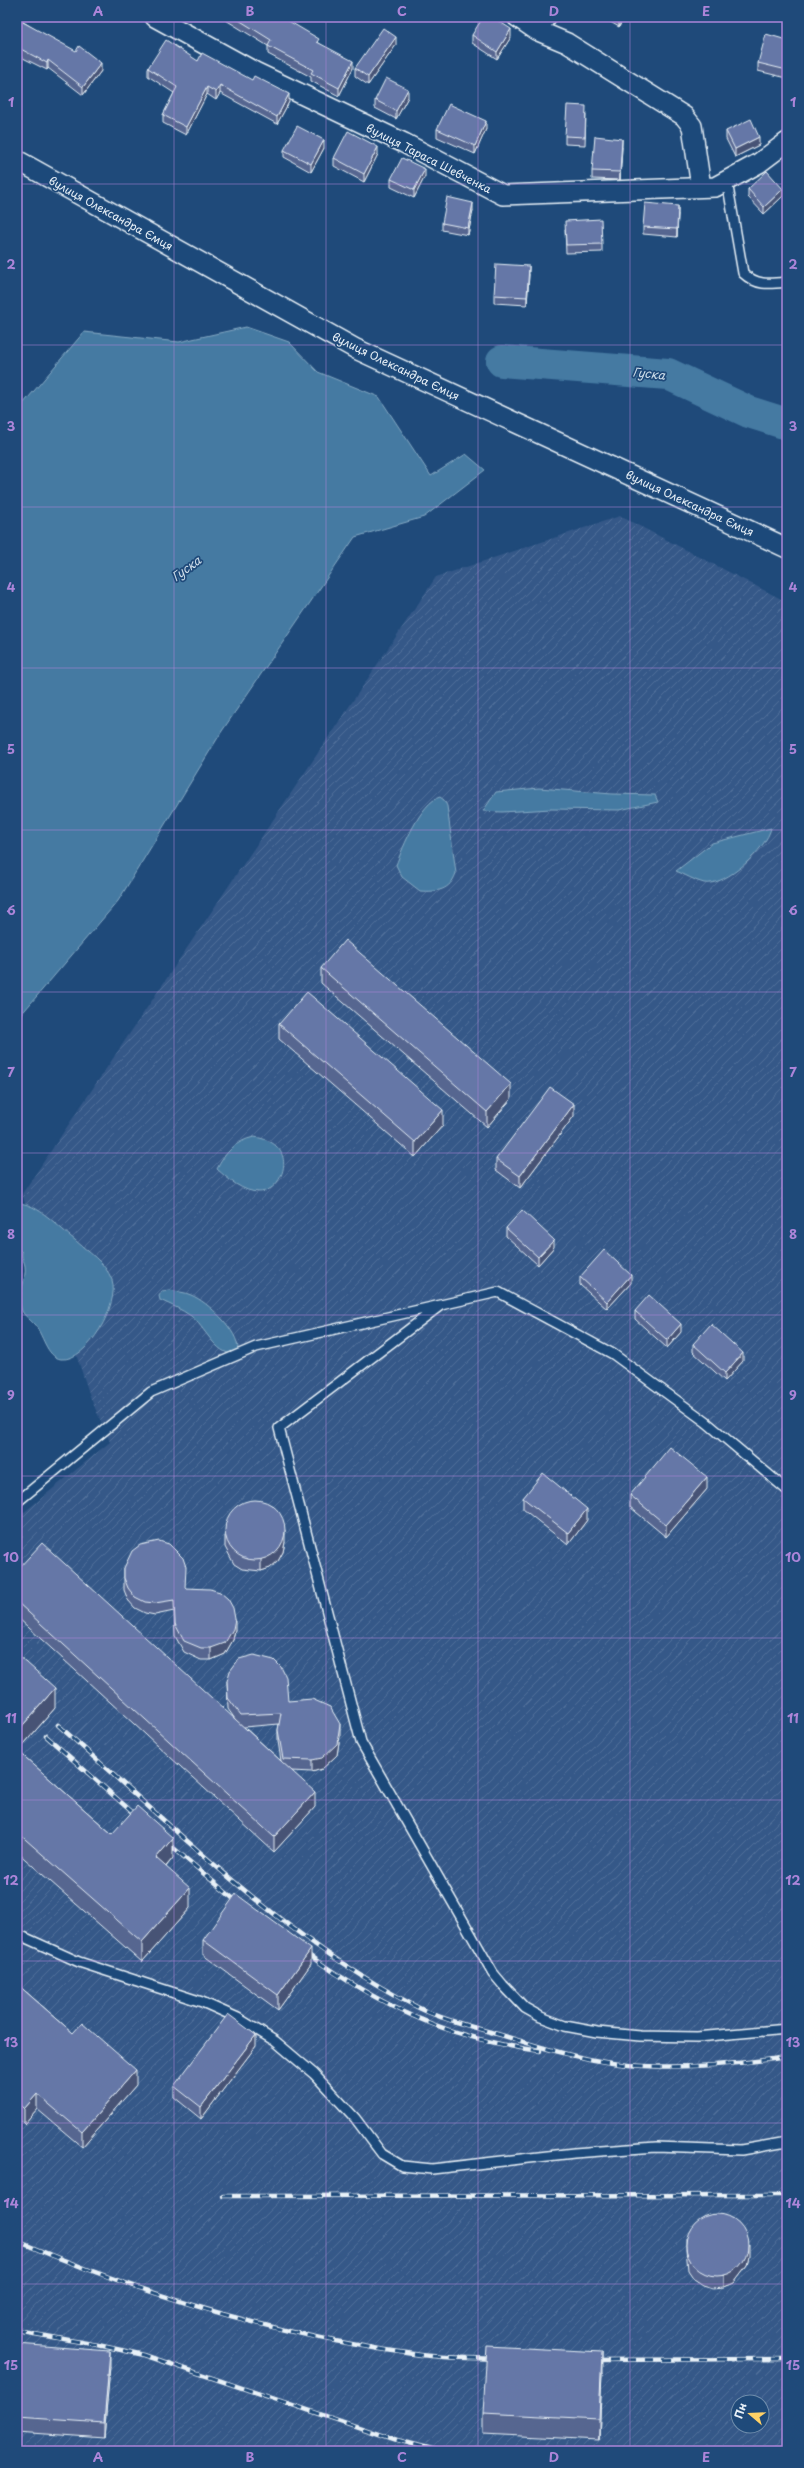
<svg xmlns="http://www.w3.org/2000/svg" width="804" height="2468" font-family="'Playpen Sans',sans-serif">
  <style>
    .industrial { fill: url(#industrial-furrows); fill-rule: evenodd }
    .water { fill: #457aa2; stroke: #86aac4 }
    .lines { fill: none; stroke-linecap: round; stroke-linejoin: round }
    .river { stroke: #457aa2; stroke-width: 32 }
    .lane-casing { stroke: #e8f1f8; stroke-width: 12 }
    .street-casing { stroke: #e8f1f8; stroke-width: 22 }
    .lane { stroke: #1f4a7a; stroke-width: 9 }
    .street { stroke: #1f4a7a; stroke-width: 19 }
    .rail-casing { stroke: #e8f1f8; stroke-width: 4.5 }
    .rail { stroke: #1f4a7a; stroke-width: 3; stroke-dasharray: 9; stroke-linecap: butt }
    .wall { fill: #576690; stroke: #e8f1f8; fill-rule: evenodd }
    .shaded-wall { fill: #475375; stroke: #e8f1f8 }
    .building { fill: #6577a7; stroke: #e8f1f8 }
    .grid { fill: none; stroke: #ac85d9; stroke-width: 1; stroke-opacity: 0.55 }
    .labels { text-anchor: middle; dominant-baseline: central; stroke-width: 3.5; stroke-linejoin: round; paint-order: stroke }
    .street-label { font-size: 11px; fill: #e8f1f8; stroke: #1f4a7a }
    .water-label { font-size: 12px; font-style: italic; fill: #d0dfeb; stroke: #1f4a7a }
    .neatline { fill: none; stroke: #ac85d9; stroke-width: 1.5 }
    .grid-label { font-size: 13px; text-anchor: middle; font-weight: bold; fill: #ac85d9 }
  </style>
  <defs>
    <pattern id="industrial-furrows" width="10" height="10" patternUnits="userSpaceOnUse"><rect width="10" height="10" fill="#345888"/><path d="M-1 1l2-2M0 10L10 0M9 11l2-2" fill="none" stroke="#51709a"/></pattern>
  </defs>
  <rect width="100%" height="100%" fill="#1f4a7a"/>
  <filter id="ink" filterUnits="userSpaceOnUse"><feTurbulence type="fractalNoise" baseFrequency=".025" numOctaves="2"/><feDisplacementMap in="SourceGraphic" scale="8" xChannelSelector="R" yChannelSelector="G"/><feConvolveMatrix kernelMatrix="1 2 1 2 8 2 1 2 1" color-interpolation-filters="sRGB"/></filter>
  <g filter="url(#ink)">
    <!-- industrial -->
    <path class="industrial" d="M620 516 787 602V2451H17V1518L110 1442 91 1399 22 1194 436 577ZM738 2402H762V2426H738Z"/>
    <!-- water -->
    <path class="water" d="M246 327 289 342 318 372 379 397 431 476 466 454 485 470 424 517 355 537 222 731 118 901 19 1017 17 1026V411L84 332 179 342Z
      M539 788 612 794 655 795 658 802 619 810 551 809 502 812 483 811 496 792Z
      M440 797 444 800 447 806 456 873C450 891 437 892 420 891L402 877 396 865C403 847 421 802 440 797Z
      M771 828C767 848 726 887 704 883 695 881 684 874 676 871L712 843Z
      M254 1137C301 1143 284 1192 259 1192 243 1192 228 1179 217 1169 225 1153 235 1141 254 1137Z
      M17 1203C38 1203 59 1228 75 1240 88 1252 105 1262 112 1280 120 1303 88 1362 61 1359 46 1357 43 1333 34 1324 29 1318 23 1316 21 1308 17 1294 27 1280 25 1266 24 1260 21 1258 22 1252L17 1248Z
      M170 1290C177 1292 185 1292 191 1295 208 1302 239 1331 238 1350L234 1354C215 1354 205 1327 191 1316 181 1309 171 1305 160 1300L159 1296 162 1291Z"/>
    <g class="lines">
      <!-- river -->
      <path class="river" d="M502 361 668 374 749 412 787 424"/>
      <!-- lane casing -->
      <g class="lane-casing">
        <path id="lane" d="M727 181 743 273C757 286 769 284 787 282
          M441 1305 279 1428 361 1742 493 1973 503 1985 525 2008 541 2017 565 2026 597 2032 640 2036 697 2037 787 2029
          M17 1502 151 1392 256 1347 498 1292 613 1354 706 1422 787 1490
          M17 1934 79 1962 202 2002 238 2018 275 2041 314 2074 355 2118 382 2154 402 2166 432 2169 574 2153 656 2147 741 2150 787 2142"/>
      </g>
      <!-- street casing -->
      <g class="street-casing">
        <path id="street" d="M155 17 255 72 404 143 503 195 715 187 759 163 787 142
          M517 17 536 30 546 17
          M536 30 567 43 684 116 692 126 701 187
          M17 160 356 349 787 548"/>
      </g>
      <!-- lane -->
      <use href="#lane" class="lane"/>
      <!-- street -->
      <use href="#street" class="street"/>
      <!-- rail casing -->
      <g class="rail-casing">
        <path id="rail" d="M58 1725C170 1824 283 1939 417 2007 443 2020 473 2027 501 2035 540 2047 579 2059 619 2064 674 2070 733 2065 787 2057
          M46 1736 140 1819
          M164 1840 242 1906
          M303 1951C380 2006 445 2038 540 2051
          M223 2196 787 2195
          M17 2241C147 2296 281 2337 421 2355 446 2358 472 2358 497 2359
          M17 2331 98 2345 144 2355 397 2440 440 2451
          M591 2360 787 2359
          M775 2451 787 2448"/>
      </g>
      <!-- rail -->
      <use href="#rail" class="rail"/>
    </g>
    <!-- wall -->
    <path class="wall" d="M17 17 22 21 101 71 83 95 48 68 47 70 17 55Z
      M221 17H282L319 43 353 68 339 96 311 81V77L268 54V46Z
      M607 17H624L619 27 607 20Z
      M472 35 511 37 497 59 472 43Z
      M787 40V78L758 71V63Z
      M396 45 368 85 355 76V68Z
      M198 61 289 102 277 124 220 93 216 100 207 94 186 135 163 123V115L174 93 148 76V68Z
      M408 97 396 119 375 108V100Z
      M586 114 585 145 565 144V136Z
      M437 129H486L475 154 437 137Z
      M726 131 759 145 735 157 726 139Z
      M622 147 620 180 592 179V171Z
      M324 148 311 172 284 157V150Z
      M378 154 364 182 334 166V158Z
      M425 176 414 198 391 187V179Z
      M748 189 783 196 764 214 748 197Z
      M473 210 468 235 442 230V223Z
      M678 214 677 237 643 234V227Z
      M565 229 602 244V252L566 253Z
      M529 274 527 305 494 303V295Z
      M321 968 511 1099 487 1127 321 983Z
      M279 1024 443 1125 415 1157 279 1039Z
      M574 1116 520 1188 496 1170V1159Z
      M506 1228 554 1247 538 1265 506 1236Z
      M580 1277 631 1283 607 1309 580 1285Z
      M635 1311 681 1332 667 1348 635 1319Z
      M693 1344 743 1361 725 1381 693 1352Z
      M707 1489 666 1537 630 1507V1495Z
      M523 1498 587 1520 568 1545 523 1509Z
      M225 1536 285 1542 283 1552 278 1561 270 1568 261 1571 242 1569 234 1564 225 1547Z
      M124 1568 186 1588 235 1630 233 1640 225 1654 211 1660H201L184 1652 175 1636 174 1611 155 1615 145 1613 135 1608 128 1600 124 1590Z
      M17 1570 235 1719 228 1709 227 1681 288 1701 340 1736 337 1755 322 1769 312 1772 291 1771 315 1807 274 1852 17 1617ZM279 1724 278 1730V1741L281 1761 244 1727Z
      M17 1654 55 1708 18 1751 112 1834 173 1858 166 1867 190 1908 142 1962 17 1852Z
      M203 1940 311 1964 278 2010 203 1955Z
      M17 1984 73 2033 136 2085 82 2147 37 2109 24 2124 17 2117Z
      M256 2046 201 2119 174 2097V2086Z
      M686 2238 749 2256 747 2266 734 2283 724 2287 713 2288 703 2285 694 2279 688 2270 686 2249Z
      M17 2344 110 2366 104 2438 17 2432Z
      M602 2373 599 2440 483 2434V2413Z"/>
    <!-- shaded-wall -->
    <path class="shaded-wall" d="M21 17H25L19 27V20Z
      M622 17H624L619 27V23Z
      M511 29V37L497 59V52Z
      M396 37V45L368 85V77Z
      M48 60V68L47 70V63Z
      M353 61V68L339 96V88Z
      M101 63V71L83 95V87Z
      M220 85V93L216 100V92Z
      M207 87V94L186 135V127Z
      M408 89V97L396 119V111Z
      M289 94V102L277 124V117Z
      M486 121V129L475 154V146Z
      M759 137V145L735 157V149Z
      M622 139V147L620 180V172Z
      M324 140V148L311 172V164Z
      M378 147V154L364 182V174Z
      M425 169V176L414 198V190Z
      M783 189V196L764 214V207Z
      M473 203V210L468 235V228Z
      M678 206V214L677 237V229Z
      M529 266V274L527 305V297Z
      M511 1084V1099L487 1127V1112Z
      M574 1104V1116L520 1188V1176Z
      M443 1110V1125L415 1157V1142Z
      M554 1240V1247L538 1265V1257Z
      M631 1275V1283L607 1309V1302Z
      M681 1324V1332L667 1348V1340Z
      M743 1353V1361L725 1381V1373Z
      M707 1477V1489L666 1537V1525Z
      M587 1509V1520L568 1545V1533Z
      M285 1530V1542L283 1552 278 1561 270 1568 261 1571V1560Z
      M235 1619V1630L233 1640 225 1654 211 1660V1648Z
      M55 1688V1708L17 1752V1732Z
      M340 1724V1736L337 1755 322 1769 312 1772V1760Z
      M315 1792V1807L274 1852V1837Z
      M173 1838V1858L156 1878V1858Z
      M190 1888V1908L142 1962V1942Z
      M311 1949V1964L278 2010V1995Z
      M256 2035V2046L201 2119V2107Z
      M136 2070V2085L82 2147V2132Z
      M37 2094V2109L24 2124V2109Z
      M749 2244V2256L747 2266 734 2283 724 2287V2276Z
      M110 2351V2366L104 2438V2423Z
      M602 2352V2373L599 2440V2419Z"/>
    <!-- building -->
    <path class="building" d="M17 17H21L19 20 76 51 79 46 101 63 83 87 48 60 47 63 17 47Z
      M234 17H282L319 39 317 42 353 61 339 88 311 73 313 70 268 46 271 40Z
      M483 17H492L511 29 497 52 472 35Z
      M609 17H622L619 23Z
      M383 28 396 37 368 77 355 68Z
      M766 34 787 40V70L758 63Z
      M166 40 198 61 202 53 252 80 254 76 289 94 277 117 220 85 216 92 207 87 186 127 163 115 177 87 148 68Z
      M386 78 408 89 396 111 375 100Z
      M449 104 486 121 475 146 437 129Z
      M567 105 586 106 585 137 565 136Z
      M751 119 759 137 735 149 726 131Z
      M297 126 324 140 311 164 284 150Z
      M348 131 378 147 364 174 334 158Z
      M595 136 622 139 620 172 592 171Z
      M402 158 425 169 414 190 391 179Z
      M767 171 783 189 764 207 748 189Z
      M447 197 473 203 468 228 442 223Z
      M645 203 678 206 677 229 643 227Z
      M601 219 602 244 566 245 565 221Z
      M496 264 529 266 527 297 494 295Z
      M345 940 511 1084 487 1112 321 968Z
      M307 992 443 1110 415 1142 279 1024Z
      M550 1087 574 1104 520 1176 496 1159Z
      M522 1210 554 1240 538 1257 506 1228Z
      M604 1250 631 1275 607 1302 580 1277Z
      M649 1295 681 1324 667 1340 635 1311Z
      M711 1324 743 1353 725 1373 693 1344Z
      M670 1447 707 1477 666 1525 630 1495Z
      M543 1473 587 1509 568 1533 523 1498Z
      M225 1530a30 30 0 1 1 60 0a30 30 0 1 1-60 0Z
      M159 1541 169 1544 183 1558 186 1567 185 1588 210 1589 220 1592 228 1599 233 1608 235 1619 233 1629 225 1643 211 1648H201L184 1641 175 1624 174 1600 155 1603 145 1602 135 1597 128 1588 124 1578V1568L132 1551 140 1545Z
      M42 1543 315 1792 274 1837 17 1602V1570Z
      M17 1654 55 1688 17 1732Z
      M254 1655 274 1660 281 1667 286 1677 288 1701 312 1699 330 1707 340 1724 337 1744 322 1758 312 1760 283 1759 278 1730 281 1713 241 1715 228 1698 227 1681 230 1671 239 1659Z
      M17 1750 112 1834 137 1806 173 1838 156 1858 190 1888 142 1942 17 1832Z
      M236 1894 311 1949 278 1995 203 1940Z
      M17 1984 73 2033 82 2023 136 2070 82 2132 37 2094 24 2109 17 2102Z
      M228 2014 256 2035 201 2107 174 2086Z
      M686 2245a31 31 0 1 1 62 0a31 31 0 1 1-62 0Z
      M17 2344 110 2351 104 2423 17 2417Z
      M487 2346 602 2352 599 2419 483 2413Z"/>
  </g>
  <!-- grid -->
  <path class="grid" d="M174 17V2451M326 17V2451M478 17V2451M630 17V2451M17 184H787M17 345H787M17 507H787M17 668H787M17 830H787M17 992H787M17 1153H787M17 1315H787M17 1476H787M17 1638H787M17 1800H787M17 1961H787M17 2123H787M17 2284H787"/>
  <g class="labels">
    <!-- street labels -->
    <g class="street-label">
      <text transform="translate(429 158) rotate(27)">вулиця Тараса Шевченка</text>
      <text transform="translate(111 213) rotate(29)">вулиця Олександра Ємця</text>
      <text transform="translate(396 366) rotate(26)">вулиця Олександра Ємця</text>
      <text transform="translate(690 503) rotate(25)">вулиця Олександра Ємця</text>
    </g>
    <!-- water labels -->
    <g class="water-label">
      <text transform="translate(649 373) rotate(6)">Гуска</text>
      <text transform="translate(186 568) rotate(-36)">Гуска</text>
    </g>
  </g>
  <!-- margin -->
  <rect width="804" height="2468" fill="none" stroke="#1f4a7a" stroke-width="44"/>
  <!-- north arrow -->
  <g transform="translate(750 2414) rotate(289)"><circle r="19" fill="#1f4a7a" stroke="#6f8dac"/>
  <path d="M0-3L7 15L0 10L-7 15Z" fill="#ffd166"/>
  <text y="-6" font-size="11" font-weight="bold" text-anchor="middle" fill="#e8f1f8">Пн</text>
  </g>
  <rect x="22" y="22" width="760" height="2424" class="neatline"/>
  <g class="grid-label">
    <text x="98" y="16">A</text>
    <text x="250" y="16">B</text>
    <text x="402" y="16">C</text>
    <text x="554" y="16">D</text>
    <text x="706" y="16">E</text>
    <text x="11" y="107">1</text>
    <text x="793" y="107">1</text>
    <text x="11" y="269">2</text>
    <text x="793" y="269">2</text>
    <text x="11" y="431">3</text>
    <text x="793" y="431">3</text>
    <text x="11" y="592">4</text>
    <text x="793" y="592">4</text>
    <text x="11" y="754">5</text>
    <text x="793" y="754">5</text>
    <text x="11" y="915">6</text>
    <text x="793" y="915">6</text>
    <text x="11" y="1077">7</text>
    <text x="793" y="1077">7</text>
    <text x="11" y="1239">8</text>
    <text x="793" y="1239">8</text>
    <text x="11" y="1400">9</text>
    <text x="793" y="1400">9</text>
    <text x="11" y="1562">10</text>
    <text x="793" y="1562">10</text>
    <text x="11" y="1723">11</text>
    <text x="793" y="1723">11</text>
    <text x="11" y="1885">12</text>
    <text x="793" y="1885">12</text>
    <text x="11" y="2047">13</text>
    <text x="793" y="2047">13</text>
    <text x="11" y="2208">14</text>
    <text x="793" y="2208">14</text>
    <text x="11" y="2370">15</text>
    <text x="793" y="2370">15</text>
    <text x="98" y="2462">A</text>
    <text x="250" y="2462">B</text>
    <text x="402" y="2462">C</text>
    <text x="554" y="2462">D</text>
    <text x="706" y="2462">E</text>
  </g>
</svg>
